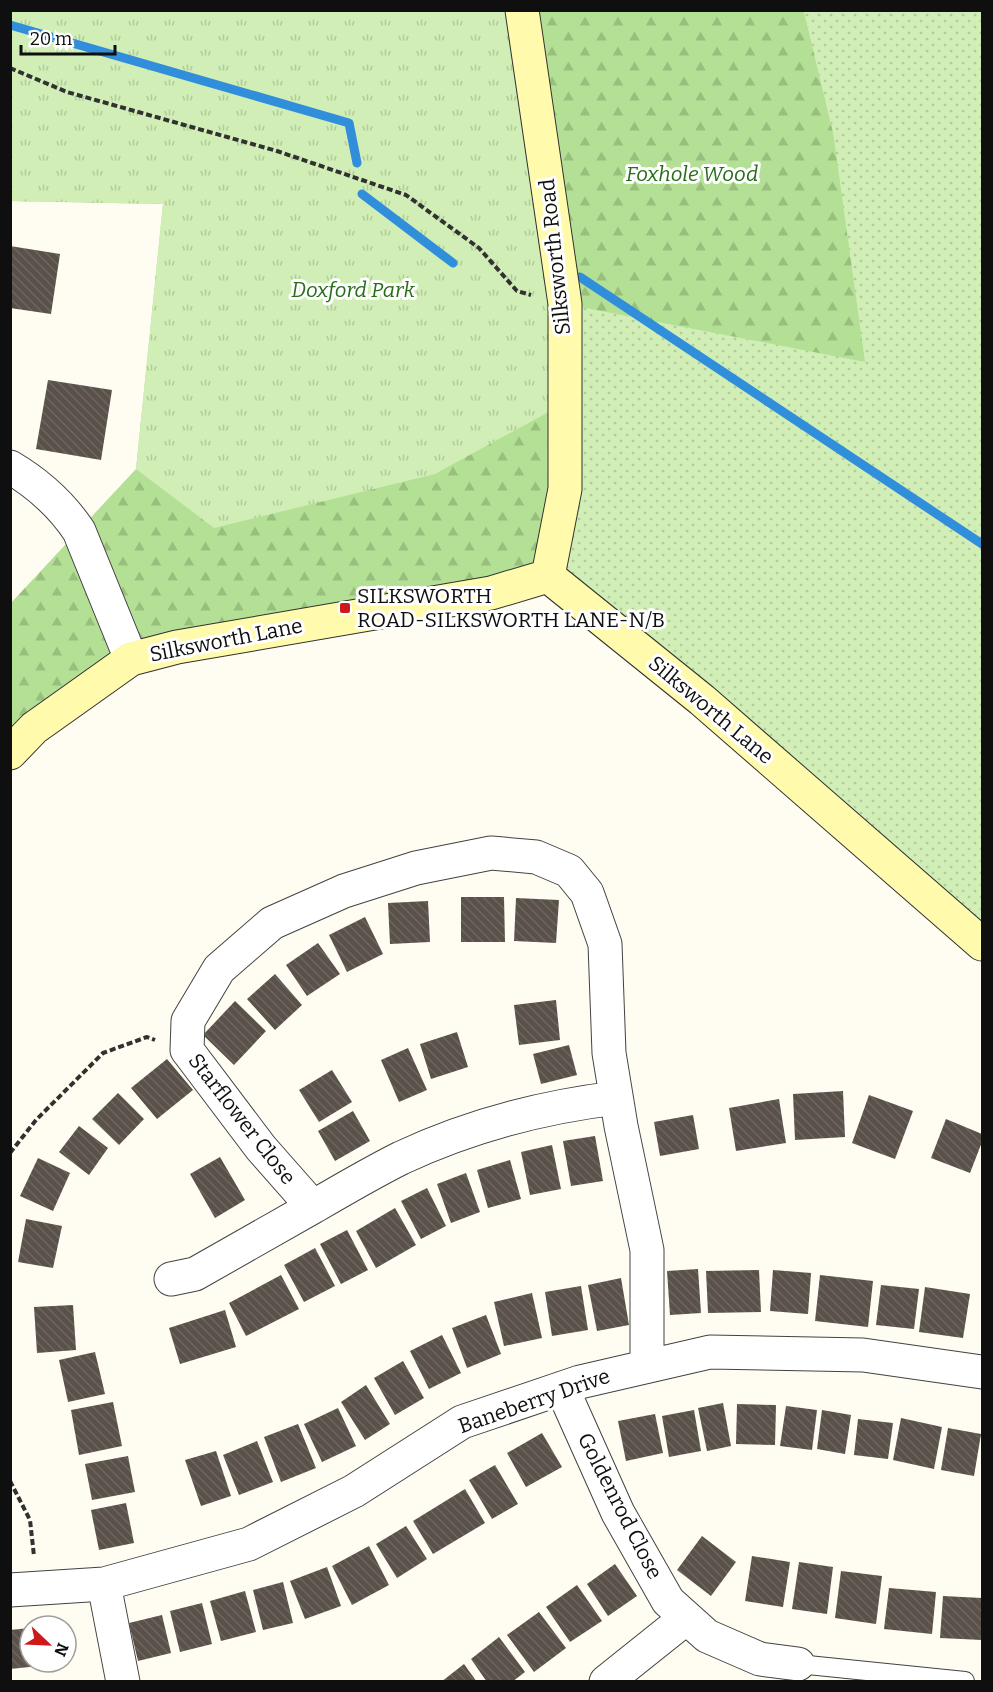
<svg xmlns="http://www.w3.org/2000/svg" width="993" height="1692" font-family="Bitter,serif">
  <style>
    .grass { fill: url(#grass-dots) }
    .forest { fill: url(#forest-firs) }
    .park { fill: url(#park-tufts) }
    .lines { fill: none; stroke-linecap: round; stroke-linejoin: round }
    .stream { stroke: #308eda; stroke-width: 9 }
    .building { fill: url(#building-back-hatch) }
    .lane-casing { stroke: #424242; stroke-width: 20 }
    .street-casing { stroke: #424242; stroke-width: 35 }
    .secondary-casing { stroke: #313131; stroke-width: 35 }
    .path { stroke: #313131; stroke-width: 4; stroke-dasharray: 6 3; stroke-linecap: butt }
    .lane { stroke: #fff; stroke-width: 18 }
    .street { stroke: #fff; stroke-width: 33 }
    .secondary { stroke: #fffaac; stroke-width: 33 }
    .poi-dot { fill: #cd1919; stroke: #fff; stroke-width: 2 }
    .labels { text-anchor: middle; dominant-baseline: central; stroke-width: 6; stroke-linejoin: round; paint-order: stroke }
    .park-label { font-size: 21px; font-style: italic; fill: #266e18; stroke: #fff }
    .street-label { font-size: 21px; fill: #0f0f0f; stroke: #fff }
    .poi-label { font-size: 21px; fill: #0f0f0f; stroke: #fff; text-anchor: start }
  </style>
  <defs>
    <pattern id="grass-dots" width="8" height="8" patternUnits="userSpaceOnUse" patternTransform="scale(1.5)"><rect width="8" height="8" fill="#d0eeb6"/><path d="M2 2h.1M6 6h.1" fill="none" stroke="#b1cb9b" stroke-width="1.8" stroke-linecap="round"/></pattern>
    <pattern id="forest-firs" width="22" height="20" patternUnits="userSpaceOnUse" patternTransform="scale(1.5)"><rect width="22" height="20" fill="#b3e094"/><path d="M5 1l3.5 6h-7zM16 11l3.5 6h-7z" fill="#99bf7e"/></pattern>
    <pattern id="park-tufts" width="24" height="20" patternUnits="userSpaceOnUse" patternTransform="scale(1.5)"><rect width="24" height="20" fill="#d0eeb6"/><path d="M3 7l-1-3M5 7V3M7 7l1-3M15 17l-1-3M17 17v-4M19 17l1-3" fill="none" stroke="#b1cb9b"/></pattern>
    <pattern id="building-back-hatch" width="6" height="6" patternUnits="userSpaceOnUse" patternTransform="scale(1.5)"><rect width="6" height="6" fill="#59514a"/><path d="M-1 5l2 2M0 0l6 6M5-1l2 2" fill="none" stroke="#6c6560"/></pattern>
  </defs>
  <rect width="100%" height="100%" fill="#fffdf1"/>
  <!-- grass -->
  <path class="grass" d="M804 11H982V944L548 576 565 304 833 132Z"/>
  <!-- forest -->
  <path class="forest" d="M11 11H804L833 132 865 362 565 304 548 576 177 647 11 753 10 604 136 469 163 204 11 201Z"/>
  <!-- park -->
  <path class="park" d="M11 11H522L565 403 435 474 214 528 136 469 163 204 11 201Z"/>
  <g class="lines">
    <!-- stream -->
    <path class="stream" d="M10 25 349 123 357 163
      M362 194 453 263
      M580 277 982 544"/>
  </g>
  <!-- building -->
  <path class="building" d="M10 246 60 254 51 314 10 308Z
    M48 380 112 390 101 460 36 449Z
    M461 897H504L505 942H461Z
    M516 898 559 900 556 943 514 941Z
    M428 901 430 942 390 944 388 903Z
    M365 917 383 954 347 972 329 935Z
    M318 943 340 974 307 996 286 965Z
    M275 974 302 1005 275 1030 247 999Z
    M556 1000 560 1040 519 1045 514 1005Z
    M235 1001 266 1031 234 1065 203 1035Z
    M457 1032 468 1067 431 1079 420 1044Z
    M569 1045 577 1075 541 1084 533 1054Z
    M408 1048 427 1090 399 1102 381 1060Z
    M167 1059 193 1090 157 1119 131 1088Z
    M332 1070 352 1102 319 1122 299 1090Z
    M843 1091 845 1137 795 1140 793 1094Z
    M118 1093 144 1119 119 1145 92 1119Z
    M869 1095 913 1111 895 1159 852 1143Z
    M779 1099 786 1143 736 1151 729 1108Z
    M353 1111 370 1141 335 1161 318 1131Z
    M693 1115 699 1149 660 1156 654 1122Z
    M946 1119 982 1134V1142L970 1173 931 1158Z
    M79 1126 108 1148 89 1175 59 1152Z
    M595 1136 603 1181 571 1186 563 1141Z
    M552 1145 561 1189 530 1195 521 1152Z
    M220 1157 245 1200 215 1218 190 1174Z
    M38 1158 70 1173 53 1211 20 1196Z
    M510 1160 521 1199 488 1208 477 1170Z
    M466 1173 480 1212 451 1223 437 1184Z
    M427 1188 446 1226 421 1239 401 1201Z
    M395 1208 416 1245 376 1268 356 1231Z
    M26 1219 62 1226 53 1268 18 1262Z
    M347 1230 368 1270 341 1284 320 1244Z
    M315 1248 335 1286 304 1302 284 1265Z
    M698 1269 701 1313 670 1315 667 1271Z
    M759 1270 761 1312 708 1313 706 1271Z
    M773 1270 811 1273 808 1314 770 1311Z
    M281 1275 299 1309 246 1336 229 1303Z
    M820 1275 873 1281 868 1327 815 1321Z
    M621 1278 629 1325 597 1331 588 1285Z
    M881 1285 919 1289 914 1329 876 1325Z
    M581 1286 588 1330 552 1336 545 1292Z
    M925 1287 970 1294 963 1338 919 1332Z
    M532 1293 542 1338 504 1346 494 1302Z
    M73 1305 76 1350 37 1353 34 1307Z
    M225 1310 236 1347 180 1364 169 1328Z
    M486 1315 501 1354 467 1368 452 1328Z
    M442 1335 461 1373 429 1389 410 1351Z
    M95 1352 105 1394 68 1402 59 1360Z
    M403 1361 424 1398 395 1415 374 1378Z
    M366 1385 390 1424 365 1440 341 1402Z
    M113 1402 122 1446 79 1455 71 1410Z
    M723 1403 731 1446 707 1451 698 1408Z
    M737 1404 776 1405 775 1445 736 1444Z
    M786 1406 817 1410 812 1450 780 1446Z
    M338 1408 356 1446 322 1462 304 1424Z
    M694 1410 701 1451 669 1457 662 1416Z
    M822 1410 851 1415 845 1454 817 1449Z
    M655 1414 663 1453 626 1461 618 1421Z
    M901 1418 942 1427 934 1469 893 1460Z
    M858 1419 893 1423 888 1459 854 1455Z
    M298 1424 316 1468 281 1482 264 1437Z
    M948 1428 981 1434 974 1476 941 1470Z
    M542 1433 562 1467 526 1487 507 1453Z
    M257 1441 273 1482 239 1495 223 1455Z
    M216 1451 231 1496 201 1506 185 1460Z
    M128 1456 135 1492 92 1500 85 1464Z
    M495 1465 518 1504 492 1519 469 1480Z
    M465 1489 485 1523 433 1554 413 1521Z
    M126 1503 134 1543 99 1550 91 1510Z
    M406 1526 427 1559 397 1578 376 1544Z
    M702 1536 736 1562 711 1596 677 1570Z
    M369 1546 389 1585 352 1605 332 1566Z
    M752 1556 790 1562 783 1607 745 1601Z
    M799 1562 833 1567 827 1614 792 1609Z
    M615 1564 637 1596 608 1616 587 1584Z
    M327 1567 341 1606 305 1619 290 1581Z
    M841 1571 882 1576 876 1624 835 1618Z
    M283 1582 293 1623 263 1630 253 1590Z
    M577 1585 602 1621 570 1642 546 1607Z
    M889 1588 936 1592 932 1634 884 1629Z
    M245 1591 256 1632 221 1641 210 1601Z
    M943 1596 982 1598V1640L940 1638Z
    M202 1603 212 1644 180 1652 170 1611Z
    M539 1612 566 1648 534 1672 507 1635Z
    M162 1615 171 1653 138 1661 129 1623Z
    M30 1628V1662H49V1665L10 1669V1630Z
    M499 1637 525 1672 512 1682H487L471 1659Z
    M464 1664 477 1682H441Z"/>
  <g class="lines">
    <!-- lane casing -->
    <g class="lane-casing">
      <path id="lane" d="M798 1664 965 1681"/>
    </g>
    <!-- street casing -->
    <g class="street-casing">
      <path id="street" d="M10 467C37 483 61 504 79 531L131 659
        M616 1098C542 1107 469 1126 401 1158 371 1173 342 1190 313 1207L261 1148 187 1050 188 1021 219 969 272 923 344 891 416 868 491 853 536 857 569 871 587 893 605 944 609 1053 621 1126 647 1250V1366
        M171 1279 195 1274 313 1207
        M562 1388 618 1513 668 1601 707 1636 760 1659 798 1664
        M104 1584 123 1682
        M10 1590 104 1584 249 1544 354 1491 462 1422 580 1382 710 1352 863 1355 982 1372
        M606 1682 686 1618"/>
    </g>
    <!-- secondary casing -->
    <g class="secondary-casing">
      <path id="secondary" d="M522 10 565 304V489L548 576
        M10 753 34 728 131 659 177 647 491 593 548 576 702 700 982 944"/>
    </g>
    <!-- path -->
    <path class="path" d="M10 68 67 92 277 151 406 195 479 248 517 291 531 295
      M10 1153 36 1120 103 1053 147 1037 155 1040
      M10 1481 30 1520 34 1556"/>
    <!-- lane -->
    <use href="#lane" class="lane"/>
    <!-- street -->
    <use href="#street" class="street"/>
    <!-- secondary -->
    <use href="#secondary" class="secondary"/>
  </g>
  <!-- markers -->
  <rect class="poi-dot" x="339" y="602" width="12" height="12" rx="3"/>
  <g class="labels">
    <!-- park labels -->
    <g class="park-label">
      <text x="692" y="174">Foxhole Wood</text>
      <text x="353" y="290">Doxford Park</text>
    </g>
    <!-- street labels -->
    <g class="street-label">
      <text transform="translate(555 257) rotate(-96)">Silksworth Road</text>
      <text transform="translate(226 640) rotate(-11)">Silksworth Lane</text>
      <text transform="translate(711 710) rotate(40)">Silksworth Lane</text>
      <text transform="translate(242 1119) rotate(52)">Starflower Close</text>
      <text transform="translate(534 1401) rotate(-19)">Baneberry Drive</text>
      <text transform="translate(620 1506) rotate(63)">Goldenrod Close</text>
    </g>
    <!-- poi labels -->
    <g class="poi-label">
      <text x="357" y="596">SILKSWORTH<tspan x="357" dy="24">ROAD-SILKSWORTH LANE-N/B</tspan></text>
    </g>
  </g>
  <!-- border -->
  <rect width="993" height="1692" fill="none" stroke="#0f0f0f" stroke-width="24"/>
  <!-- north arrow -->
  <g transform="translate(48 1644) rotate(113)"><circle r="28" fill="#ffffff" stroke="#9f9f9f" stroke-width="1.5"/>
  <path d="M0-4.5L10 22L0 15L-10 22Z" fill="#cd1919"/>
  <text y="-9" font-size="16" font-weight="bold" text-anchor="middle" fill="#0f0f0f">N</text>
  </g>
  <!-- scale -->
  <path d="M21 45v9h94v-9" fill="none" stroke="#0f0f0f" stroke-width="3"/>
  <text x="30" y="45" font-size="18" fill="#0f0f0f" stroke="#ffffff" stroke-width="4.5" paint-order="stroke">20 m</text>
</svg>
